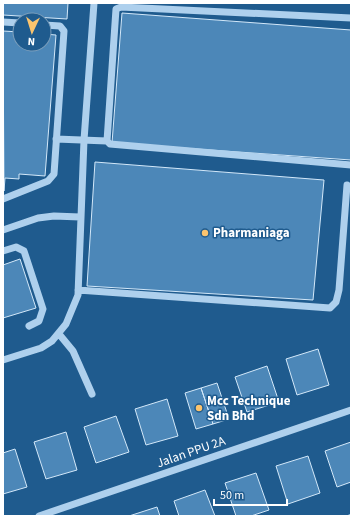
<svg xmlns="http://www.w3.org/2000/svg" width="354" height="519" font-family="'Source Sans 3',sans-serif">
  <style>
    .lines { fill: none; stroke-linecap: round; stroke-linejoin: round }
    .stream { stroke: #a1cdee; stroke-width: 3 }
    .building { fill: #4c87b8; stroke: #d3e8f9 }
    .minor { stroke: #aed0ed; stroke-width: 7 }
    .poi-dot { fill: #fbc46e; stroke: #1f5b8e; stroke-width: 1.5 }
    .labels { text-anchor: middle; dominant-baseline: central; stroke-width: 3; stroke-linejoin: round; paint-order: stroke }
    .poi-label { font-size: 13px; font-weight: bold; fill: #fff; stroke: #1f5b8e; text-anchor: start }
    .street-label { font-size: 13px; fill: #fff; stroke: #1f5b8e }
  </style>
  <rect width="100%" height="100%" fill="#1f5b8e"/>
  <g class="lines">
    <!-- stream -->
    <path class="stream" d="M349 516 351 515"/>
  </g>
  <!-- building -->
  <path class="building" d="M3 3H68L67 19 3 15Z
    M122 13 351 30V160L112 143Z
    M3 31 20 32V44H44V34L56 35 45 176 19 174V179L5 178 4 191Z
    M95 162 324 180 313 300 87 286Z
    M20 259 36 308 3 318V265Z
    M318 349 329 385 297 395 286 359Z
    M267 366 279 402 247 412 235 377Z
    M217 383 229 419 213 424 201 388Z
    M201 388 213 424 196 429 185 393Z
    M167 399 178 436 146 445 135 409Z
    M116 416 129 452 96 463 84 427Z
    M66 432 77 470 46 479 34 442Z
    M351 442V482L337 487 325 451Z
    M15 449 27 487 3 494V453Z
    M308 456 320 493 288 504 276 466Z
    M256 473 269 510 251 516H236L225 483Z
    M205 490 215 516H179L174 501Z
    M157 507 160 516H129Z"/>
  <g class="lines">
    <!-- minor -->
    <path class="minor" d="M3 22 20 23
      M56 139 107 141 110 144 351 165
      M107 141 116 9 121 7 351 18
      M3 199 48 181 54 174 64 31 60 26 44 25
      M3 230 38 218 54 216 80 217
      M3 251 16 247 24 251 43 309 39 321 29 326
      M78 290 330 308 336 302 339 290 347 185
      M59 334 73 351 92 394
      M3 360 41 348 52 341 66 324 78 295 84 140 94 3
      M39 516 351 410"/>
  </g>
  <!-- markers -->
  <g class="poi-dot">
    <circle cx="205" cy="233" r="4"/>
    <circle cx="199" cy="408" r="4"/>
  </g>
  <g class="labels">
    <!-- poi labels -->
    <g class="poi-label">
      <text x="213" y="233">Pharmaniaga</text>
      <text x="207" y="401">Mcc Technique<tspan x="207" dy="15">Sdn Bhd</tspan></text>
    </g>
    <!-- street labels -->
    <g class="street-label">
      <text transform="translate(191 452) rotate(-19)">Jalan PPU 2A</text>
    </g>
  </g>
  <!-- border -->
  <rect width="354" height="519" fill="none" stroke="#ffffff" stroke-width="8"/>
  <!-- north arrow -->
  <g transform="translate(32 32) rotate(184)"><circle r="19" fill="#1f5b8e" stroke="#799dbb"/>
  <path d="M0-3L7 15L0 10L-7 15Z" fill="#fbc46e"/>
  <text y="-6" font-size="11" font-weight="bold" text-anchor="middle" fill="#ffffff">N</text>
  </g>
  <!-- scale -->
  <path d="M214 499v6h73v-6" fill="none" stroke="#ffffff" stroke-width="2"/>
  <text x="220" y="499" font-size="12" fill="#ffffff" stroke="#1f5b8e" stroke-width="3" paint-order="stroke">50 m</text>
</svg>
